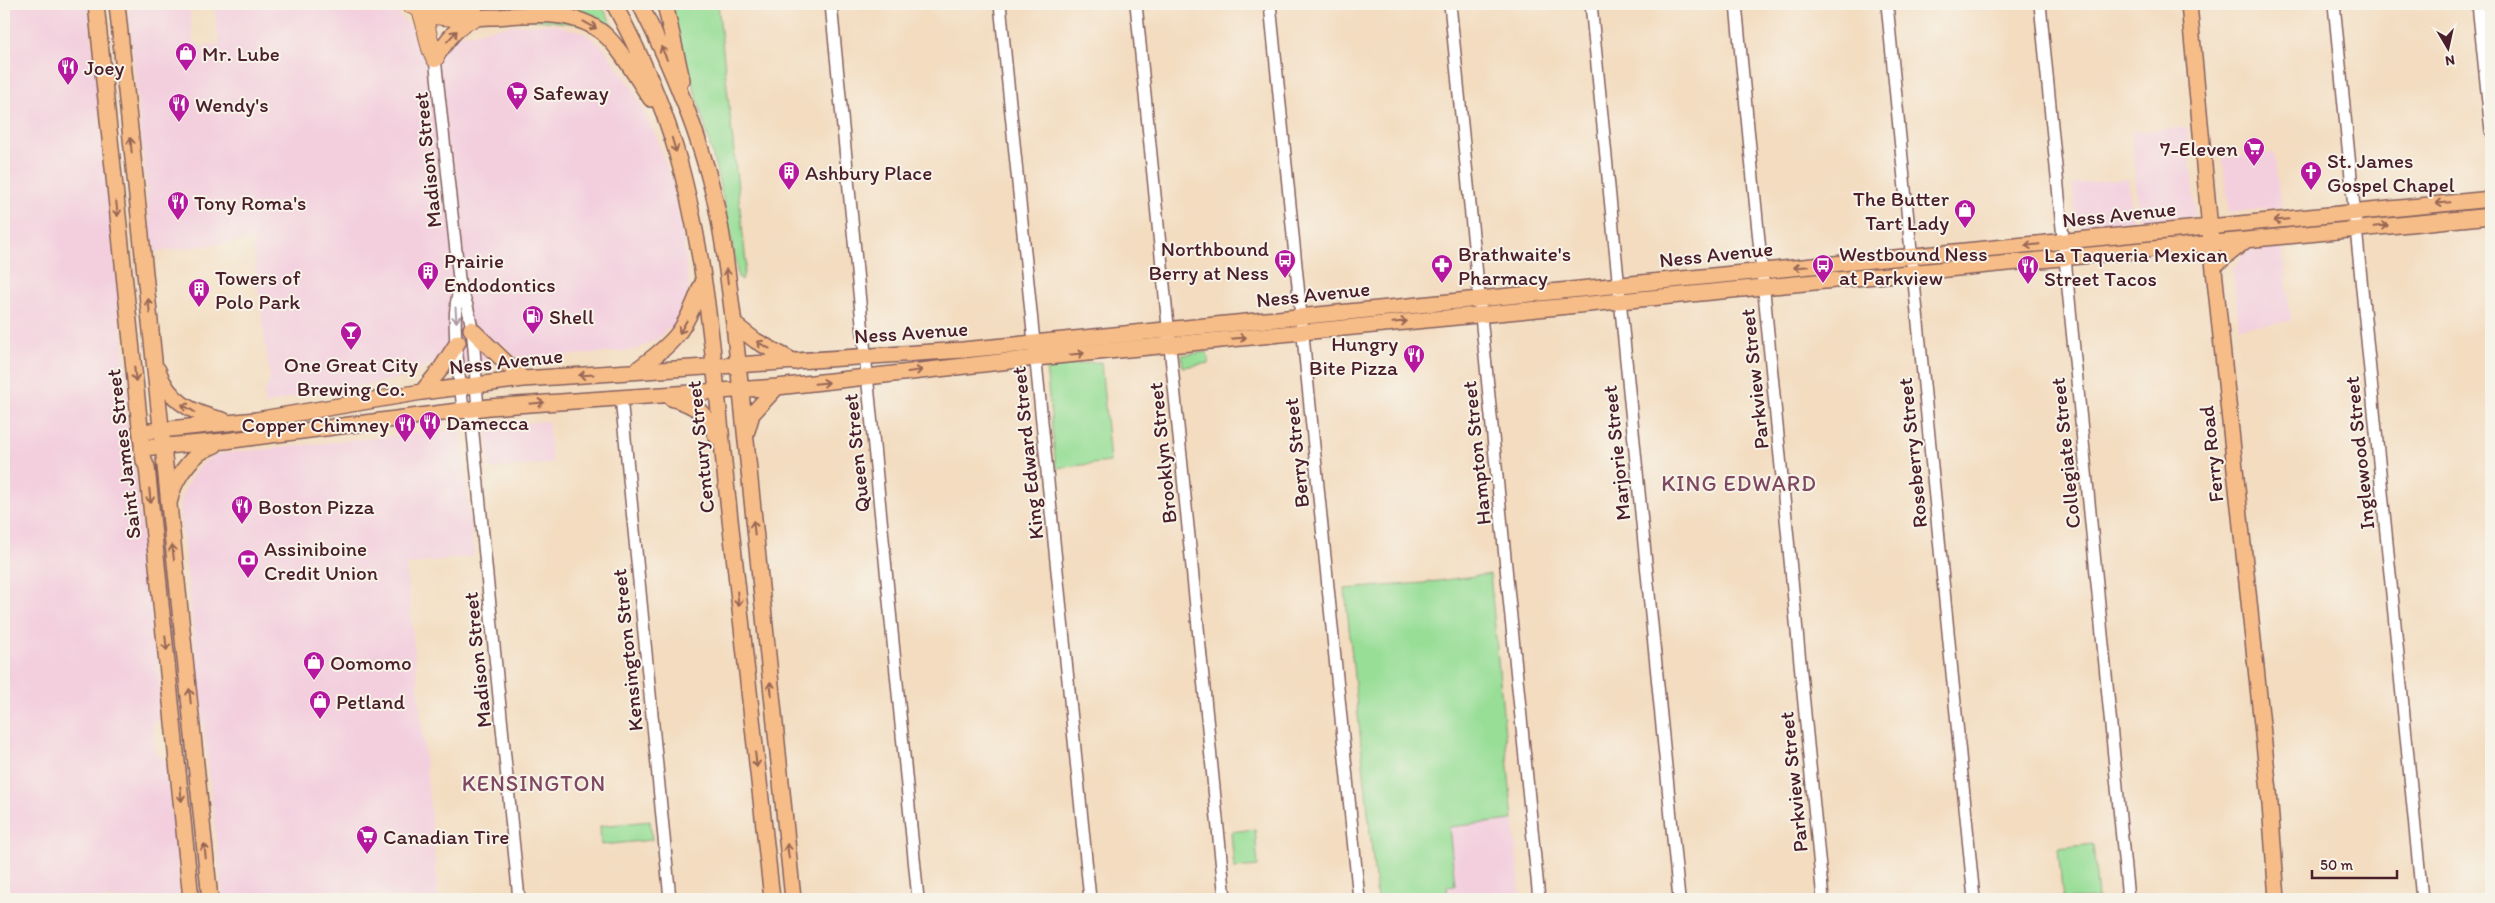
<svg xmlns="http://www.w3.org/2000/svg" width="2495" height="903" font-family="Itim,sans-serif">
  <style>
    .built { fill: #f3cfde }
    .green { fill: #98de97; stroke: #717e61 }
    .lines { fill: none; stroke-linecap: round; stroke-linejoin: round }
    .minor-casing { stroke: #85615f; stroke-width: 14 }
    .major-casing { stroke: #85615f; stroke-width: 18 }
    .highway-casing { stroke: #85615f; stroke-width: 20 }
    .minor { stroke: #fff; stroke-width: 11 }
    .major { stroke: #f7bd88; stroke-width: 15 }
    .highway { stroke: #f7bd88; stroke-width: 18 }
    .oneway { stroke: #986655 }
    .oneway2 { stroke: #ae9aa0 }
    .labels { text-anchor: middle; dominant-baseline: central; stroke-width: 4; stroke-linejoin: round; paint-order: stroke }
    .poi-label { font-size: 21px; fill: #4a1f2b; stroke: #f7f3e8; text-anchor: start }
    .street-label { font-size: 21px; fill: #4a1f2b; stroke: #f7f3e8 }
    .neighbourhood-label { font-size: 22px; letter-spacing: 1px; fill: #7e4860; stroke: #f7f3e8 }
  </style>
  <rect width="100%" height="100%" fill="#f7f3e8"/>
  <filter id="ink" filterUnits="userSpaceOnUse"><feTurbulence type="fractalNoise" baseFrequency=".02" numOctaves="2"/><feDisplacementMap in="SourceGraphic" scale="10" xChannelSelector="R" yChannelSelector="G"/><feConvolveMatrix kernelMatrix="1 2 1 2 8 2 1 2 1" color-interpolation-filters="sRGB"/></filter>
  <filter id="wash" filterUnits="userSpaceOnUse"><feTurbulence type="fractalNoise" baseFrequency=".0096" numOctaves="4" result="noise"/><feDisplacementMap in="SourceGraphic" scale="20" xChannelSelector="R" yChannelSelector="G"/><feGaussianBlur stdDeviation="1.12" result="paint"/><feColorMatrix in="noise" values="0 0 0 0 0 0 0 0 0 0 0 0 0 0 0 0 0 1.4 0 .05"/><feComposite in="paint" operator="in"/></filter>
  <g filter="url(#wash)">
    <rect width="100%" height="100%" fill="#f3dcbf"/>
    <!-- built -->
    <path class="built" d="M4 4H88L129 402 125 403 135 469 163 714 153 724 155 753 166 761 181 899H4Z
      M128 4H189L193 41 202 47 219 44 214 4H388L421 37 424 43 511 25 553 24 585 33 605 49 632 87 657 138 674 187 684 244 689 289 684 313 673 331 667 327 661 337 636 350 536 358 515 356 503 344 478 367 446 371 431 363 409 377 288 398 265 405 264 394 270 379 252 240 153 252Z
      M2187 127 2195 216 2140 221 2131 132Z
      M2274 153 2281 207 2229 212 2223 158Z
      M2128 179 2133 221 2077 227 2073 184Z
      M2282 247 2291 321 2239 327 2233 269 2246 251Z
      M548 421 552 463 490 469 486 427Z
      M460 429 474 556 406 565 439 899H223L180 513 182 494 192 476 204 462 217 454Z
      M1513 820 1521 899H1448L1447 886 1455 885 1449 827Z"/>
    <!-- green -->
    <path class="green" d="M423 4 448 8H482L498 4H601L622 42 602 26 459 13Z
      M669 4H718L746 263 742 280 738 277C724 184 696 94 669 4Z
      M1207 352 1209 363 1183 367 1182 355Z
      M1101 362 1110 462 1056 468 1046 367Z
      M1490 574 1513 820 1449 827 1455 885 1447 886 1448 894 1377 899 1345 589 1423 583Z
      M650 821 652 840 601 845 600 826Z
      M1255 829 1258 866 1234 868 1231 832Z
      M2093 844 2098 898 2063 899 2058 848Z"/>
  </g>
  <g filter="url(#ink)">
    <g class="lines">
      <!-- minor casing -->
      <g class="minor-casing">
        <path id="minor" d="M831 4 918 899
          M1000 4 1090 899
          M1136 4 1225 899
          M1270 4 1359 899
          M1450 4 1539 899
          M1591 4 1679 899
          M1736 4 1823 899
          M1887 4 1974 899
          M2040 4 2128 899
          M2334 4 2422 899
          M2478 4 2491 131
          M435 58 460 288C477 320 474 372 478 408L472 417V424L519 899
          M460 288C449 316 460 378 463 410L470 415
          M621 397 670 899"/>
      </g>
      <!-- major casing -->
      <g class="major-casing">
        <path id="major" d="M96 4 139 418 144 461 147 467 191 899
          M117 4 210 899
          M614 4C638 49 660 97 675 147 708 258 715 378 727 492 742 628 756 764 772 899
          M640 4C670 64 697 126 713 192 724 236 728 280 734 324L793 899
          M665 4 682 80
          M2189 4 2212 251 2269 791 2277 899
          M435 58C445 44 455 28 471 20 478 16 490 17 497 17 532 14 575 9 604 34 623 51 636 78 651 99
          M2214 266 2245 241
          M734 324 756 341 795 362
          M471 329 523 379
          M158 370C168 401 193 414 223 420
          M635 371C675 342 684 333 701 286
          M422 392 440 370 458 342
          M671 398C698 406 705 412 717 437
          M747 431 752 414 777 387
          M141 432 256 420 422 392 523 379 963 350 2491 199
          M142 448 225 441 489 407 777 387 1036 358 2491 216
          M170 500C172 485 185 465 197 455 202 450 209 448 215 445"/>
      </g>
      <!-- highway casing -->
      <g class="highway-casing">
        <path id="highway" d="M410 4 434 15 473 19
          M456 4H475
          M421 11C428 26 427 44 435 58"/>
      </g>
      <!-- minor -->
      <use href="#minor" class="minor"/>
      <!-- major -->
      <use href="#major" class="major"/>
      <!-- highway -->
      <use href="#highway" class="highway"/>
    </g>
    <!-- one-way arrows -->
    <defs><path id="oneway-shaft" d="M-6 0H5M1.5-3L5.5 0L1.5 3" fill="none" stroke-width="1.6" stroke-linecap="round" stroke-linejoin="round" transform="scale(1.25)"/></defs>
    <g class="oneway">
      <use href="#oneway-shaft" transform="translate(590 25) rotate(29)"/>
      <use href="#oneway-shaft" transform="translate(452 36) rotate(-48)"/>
      <use href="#oneway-shaft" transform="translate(664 53) rotate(-114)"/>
      <use href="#oneway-shaft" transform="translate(131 145) rotate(-95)"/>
      <use href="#oneway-shaft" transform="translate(674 145) rotate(73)"/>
      <use href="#oneway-shaft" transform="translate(2443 203) rotate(175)"/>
      <use href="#oneway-shaft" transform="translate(117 209) rotate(84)"/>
      <use href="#oneway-shaft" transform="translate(2281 220) rotate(175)"/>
      <use href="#oneway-shaft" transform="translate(2381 226) rotate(-6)"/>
      <use href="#oneway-shaft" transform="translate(2032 245) rotate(174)"/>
      <use href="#oneway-shaft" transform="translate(1801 267) rotate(175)"/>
      <use href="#oneway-shaft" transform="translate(727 276) rotate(-97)"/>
      <use href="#oneway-shaft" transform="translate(149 306) rotate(-96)"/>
      <use href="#oneway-shaft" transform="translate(1400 322) rotate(-6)"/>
      <use href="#oneway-shaft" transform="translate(683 327) rotate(120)"/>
      <use href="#oneway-shaft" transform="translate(1239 338) rotate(-5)"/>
      <use href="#oneway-shaft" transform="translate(763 345) rotate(-152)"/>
      <use href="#oneway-shaft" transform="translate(1077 354) rotate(-6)"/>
      <use href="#oneway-shaft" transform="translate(915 371) rotate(-8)"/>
      <use href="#oneway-shaft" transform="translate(135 374) rotate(84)"/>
      <use href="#oneway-shaft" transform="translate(586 375) rotate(176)"/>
      <use href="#oneway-shaft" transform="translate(822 383) rotate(-5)"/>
      <use href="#oneway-shaft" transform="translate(537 403) rotate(-5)"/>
      <use href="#oneway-shaft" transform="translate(188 408) rotate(-149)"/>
      <use href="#oneway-shaft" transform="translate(150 496) rotate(84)"/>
      <use href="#oneway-shaft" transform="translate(754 528) rotate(-96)"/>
      <use href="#oneway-shaft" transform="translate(173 552) rotate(-97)"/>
      <use href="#oneway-shaft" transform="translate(738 599) rotate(84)"/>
      <use href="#oneway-shaft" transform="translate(166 643) rotate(84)"/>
      <use href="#oneway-shaft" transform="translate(771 689) rotate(-96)"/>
      <use href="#oneway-shaft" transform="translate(190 696) rotate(-96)"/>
      <use href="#oneway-shaft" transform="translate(756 760) rotate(84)"/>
      <use href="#oneway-shaft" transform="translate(181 794) rotate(85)"/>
      <use href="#oneway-shaft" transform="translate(205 851) rotate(-96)"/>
      <use href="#oneway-shaft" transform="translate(788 851) rotate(-97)"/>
    </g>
    <use class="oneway2" href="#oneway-shaft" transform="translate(456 315) rotate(86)"/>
  </g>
  <!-- icons -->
  <defs>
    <g id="shop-pin" transform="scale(1.125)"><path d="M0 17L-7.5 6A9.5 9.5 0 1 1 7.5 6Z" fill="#b5179e" stroke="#f7f3e8"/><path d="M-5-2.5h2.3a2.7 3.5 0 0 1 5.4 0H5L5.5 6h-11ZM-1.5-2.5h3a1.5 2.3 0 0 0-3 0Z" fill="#fff"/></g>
    <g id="restaurant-pin" transform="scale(1.125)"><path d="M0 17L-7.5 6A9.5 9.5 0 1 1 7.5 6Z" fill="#b5179e" stroke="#f7f3e8"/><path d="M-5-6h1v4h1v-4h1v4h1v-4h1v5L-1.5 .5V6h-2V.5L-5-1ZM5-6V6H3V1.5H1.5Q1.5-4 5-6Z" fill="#fff"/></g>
    <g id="supermarket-pin" transform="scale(1.125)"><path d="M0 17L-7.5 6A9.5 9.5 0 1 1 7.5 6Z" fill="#b5179e" stroke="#f7f3e8"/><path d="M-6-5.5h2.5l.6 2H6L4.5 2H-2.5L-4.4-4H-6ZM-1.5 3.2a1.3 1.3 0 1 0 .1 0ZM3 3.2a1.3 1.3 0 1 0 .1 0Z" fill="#fff"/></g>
    <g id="building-pin" transform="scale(1.125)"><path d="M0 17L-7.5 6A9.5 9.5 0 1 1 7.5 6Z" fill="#b5179e" stroke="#f7f3e8"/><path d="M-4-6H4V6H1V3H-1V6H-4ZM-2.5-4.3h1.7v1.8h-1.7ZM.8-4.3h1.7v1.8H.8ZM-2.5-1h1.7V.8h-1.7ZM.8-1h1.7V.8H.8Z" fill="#fff"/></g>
    <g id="church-pin" transform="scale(1.125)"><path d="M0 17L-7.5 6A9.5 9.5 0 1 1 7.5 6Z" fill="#b5179e" stroke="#f7f3e8"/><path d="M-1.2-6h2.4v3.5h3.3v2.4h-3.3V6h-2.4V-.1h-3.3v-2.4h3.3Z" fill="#fff"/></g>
    <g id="bus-pin" transform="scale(1.125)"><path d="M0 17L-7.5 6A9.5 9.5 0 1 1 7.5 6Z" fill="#b5179e" stroke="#f7f3e8"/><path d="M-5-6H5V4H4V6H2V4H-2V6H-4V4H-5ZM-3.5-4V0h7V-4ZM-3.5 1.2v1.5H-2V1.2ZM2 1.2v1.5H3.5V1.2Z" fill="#fff"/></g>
    <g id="pharmacy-pin" transform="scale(1.125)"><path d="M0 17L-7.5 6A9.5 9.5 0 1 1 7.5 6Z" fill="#b5179e" stroke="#f7f3e8"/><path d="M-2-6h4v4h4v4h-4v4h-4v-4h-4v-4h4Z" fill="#fff"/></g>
    <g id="fuel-pin" transform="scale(1.125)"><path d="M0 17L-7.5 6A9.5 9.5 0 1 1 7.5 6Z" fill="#b5179e" stroke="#f7f3e8"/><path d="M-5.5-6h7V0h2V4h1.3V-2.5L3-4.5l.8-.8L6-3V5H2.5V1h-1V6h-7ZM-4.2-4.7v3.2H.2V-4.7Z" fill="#fff"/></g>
    <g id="bar-pin" transform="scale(1.125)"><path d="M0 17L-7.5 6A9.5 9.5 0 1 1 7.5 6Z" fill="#b5179e" stroke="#f7f3e8"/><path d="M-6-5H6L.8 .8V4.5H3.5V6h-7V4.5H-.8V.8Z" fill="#fff"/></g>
    <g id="bank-pin" transform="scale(1.125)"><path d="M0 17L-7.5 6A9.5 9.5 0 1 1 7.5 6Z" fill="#b5179e" stroke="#f7f3e8"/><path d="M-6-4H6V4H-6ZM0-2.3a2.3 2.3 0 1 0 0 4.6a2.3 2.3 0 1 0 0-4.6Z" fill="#fff"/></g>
  </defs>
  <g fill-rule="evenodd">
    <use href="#shop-pin" x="186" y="53"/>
    <use href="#restaurant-pin" x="68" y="67"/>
    <use href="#supermarket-pin" x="517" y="92"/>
    <use href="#restaurant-pin" x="179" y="104"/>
    <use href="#supermarket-pin" x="2254" y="148"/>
    <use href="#building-pin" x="789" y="172"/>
    <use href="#church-pin" x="2311" y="172"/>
    <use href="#restaurant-pin" x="178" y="202"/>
    <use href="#shop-pin" x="1965" y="210"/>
    <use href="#bus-pin" x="1285" y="260"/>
    <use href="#pharmacy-pin" x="1442" y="265"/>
    <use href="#bus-pin" x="1823" y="265"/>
    <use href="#restaurant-pin" x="2028" y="266"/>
    <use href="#building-pin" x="428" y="272"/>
    <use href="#building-pin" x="199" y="289"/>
    <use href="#fuel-pin" x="533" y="316"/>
    <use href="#bar-pin" x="351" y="332"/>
    <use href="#restaurant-pin" x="1414" y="355"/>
    <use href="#restaurant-pin" x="430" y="422"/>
    <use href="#restaurant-pin" x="405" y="424"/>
    <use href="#restaurant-pin" x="242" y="506"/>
    <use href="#bank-pin" x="248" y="560"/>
    <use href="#shop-pin" x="314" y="662"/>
    <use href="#shop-pin" x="320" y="701"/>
    <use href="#supermarket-pin" x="367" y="836"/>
  </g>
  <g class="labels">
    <!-- poi labels -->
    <g class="poi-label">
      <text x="202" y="53">Mr. Lube</text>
      <text x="84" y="67">Joey</text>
      <text x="533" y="92">Safeway</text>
      <text x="195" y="104">Wendy's</text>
      <text x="2238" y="148" text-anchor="end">7-Eleven</text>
      <text x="2327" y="160">St. James<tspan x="2327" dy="24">Gospel Chapel</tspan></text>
      <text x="805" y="172">Ashbury Place</text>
      <text x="1949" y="198" text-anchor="end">The Butter<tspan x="1949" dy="24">Tart Lady</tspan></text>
      <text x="194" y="202">Tony Roma's</text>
      <text x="1269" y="248" text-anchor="end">Northbound<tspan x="1269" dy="24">Berry at Ness</tspan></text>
      <text x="1458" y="253">Brathwaite's<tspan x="1458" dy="24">Pharmacy</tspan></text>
      <text x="1839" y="253">Westbound Ness<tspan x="1839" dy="24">at Parkview</tspan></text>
      <text x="2044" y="254">La Taqueria Mexican<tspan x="2044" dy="24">Street Tacos</tspan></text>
      <text x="444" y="260">Prairie<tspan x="444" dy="24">Endodontics</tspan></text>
      <text x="215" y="277">Towers of<tspan x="215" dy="24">Polo Park</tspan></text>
      <text x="549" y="316">Shell</text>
      <text x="1398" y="343" text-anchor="end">Hungry<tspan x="1398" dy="24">Bite Pizza</tspan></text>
      <text x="351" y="364" text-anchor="middle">One Great City<tspan x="351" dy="24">Brewing Co.</tspan></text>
      <text x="446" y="422">Damecca</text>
      <text x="389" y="424" text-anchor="end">Copper Chimney</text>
      <text x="258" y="506">Boston Pizza</text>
      <text x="264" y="548">Assiniboine<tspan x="264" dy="24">Credit Union</tspan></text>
      <text x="330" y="662">Oomomo</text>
      <text x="336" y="701">Petland</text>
      <text x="383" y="836">Canadian Tire</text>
    </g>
    <!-- street labels -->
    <g class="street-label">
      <text transform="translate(427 160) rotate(-96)">Madison Street</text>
      <text transform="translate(2119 214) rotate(-6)">Ness Avenue</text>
      <text transform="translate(1716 254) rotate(-6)">Ness Avenue</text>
      <text transform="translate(1313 294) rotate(-6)">Ness Avenue</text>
      <text transform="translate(911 332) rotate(-4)">Ness Avenue</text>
      <text transform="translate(506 361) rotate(-6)">Ness Avenue</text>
      <text transform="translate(1754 379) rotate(-96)">Parkview Street</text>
      <text transform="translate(700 447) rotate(-96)">Century Street</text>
      <text transform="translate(856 453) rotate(-96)">Queen Street</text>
      <text transform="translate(1027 453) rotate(-96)">King Edward Street</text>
      <text transform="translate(1162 453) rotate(-96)">Brooklyn Street</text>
      <text transform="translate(1296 453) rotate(-96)">Berry Street</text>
      <text transform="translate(1476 453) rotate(-96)">Hampton Street</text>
      <text transform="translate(1616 453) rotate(-96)">Marjorie Street</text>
      <text transform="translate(1912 453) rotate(-96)">Roseberry Street</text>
      <text transform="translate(2065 453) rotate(-96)">Collegiate Street</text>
      <text transform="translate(2359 453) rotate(-96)">Inglewood Street</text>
      <text transform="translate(123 454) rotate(-97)">Saint James Street</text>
      <text transform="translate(2211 454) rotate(-96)">Ferry Road</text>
      <text transform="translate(627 650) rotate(-96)">Kensington Street</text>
      <text transform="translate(477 660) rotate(-96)">Madison Street</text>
      <text transform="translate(1793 782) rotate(-96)">Parkview Street</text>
    </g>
    <!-- neighbourhood labels -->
    <g class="neighbourhood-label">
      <text x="1739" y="483">KING EDWARD</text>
      <text x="534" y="783">KENSINGTON</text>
    </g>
  </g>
  <!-- margin -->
  <rect width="2495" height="903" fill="none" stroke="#f7f3e8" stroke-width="20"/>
  <!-- north arrow -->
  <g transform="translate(2448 48) rotate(171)" stroke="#f7f3e8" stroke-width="4" paint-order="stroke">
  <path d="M0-4L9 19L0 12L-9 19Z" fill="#4a1f2b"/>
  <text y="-8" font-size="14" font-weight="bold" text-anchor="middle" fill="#4a1f2b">N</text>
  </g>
  <!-- scale -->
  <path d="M2312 870v8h85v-8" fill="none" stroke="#4a1f2b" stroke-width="2.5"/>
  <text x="2320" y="870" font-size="15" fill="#4a1f2b" stroke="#f7f3e8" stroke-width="4" paint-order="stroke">50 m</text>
</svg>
